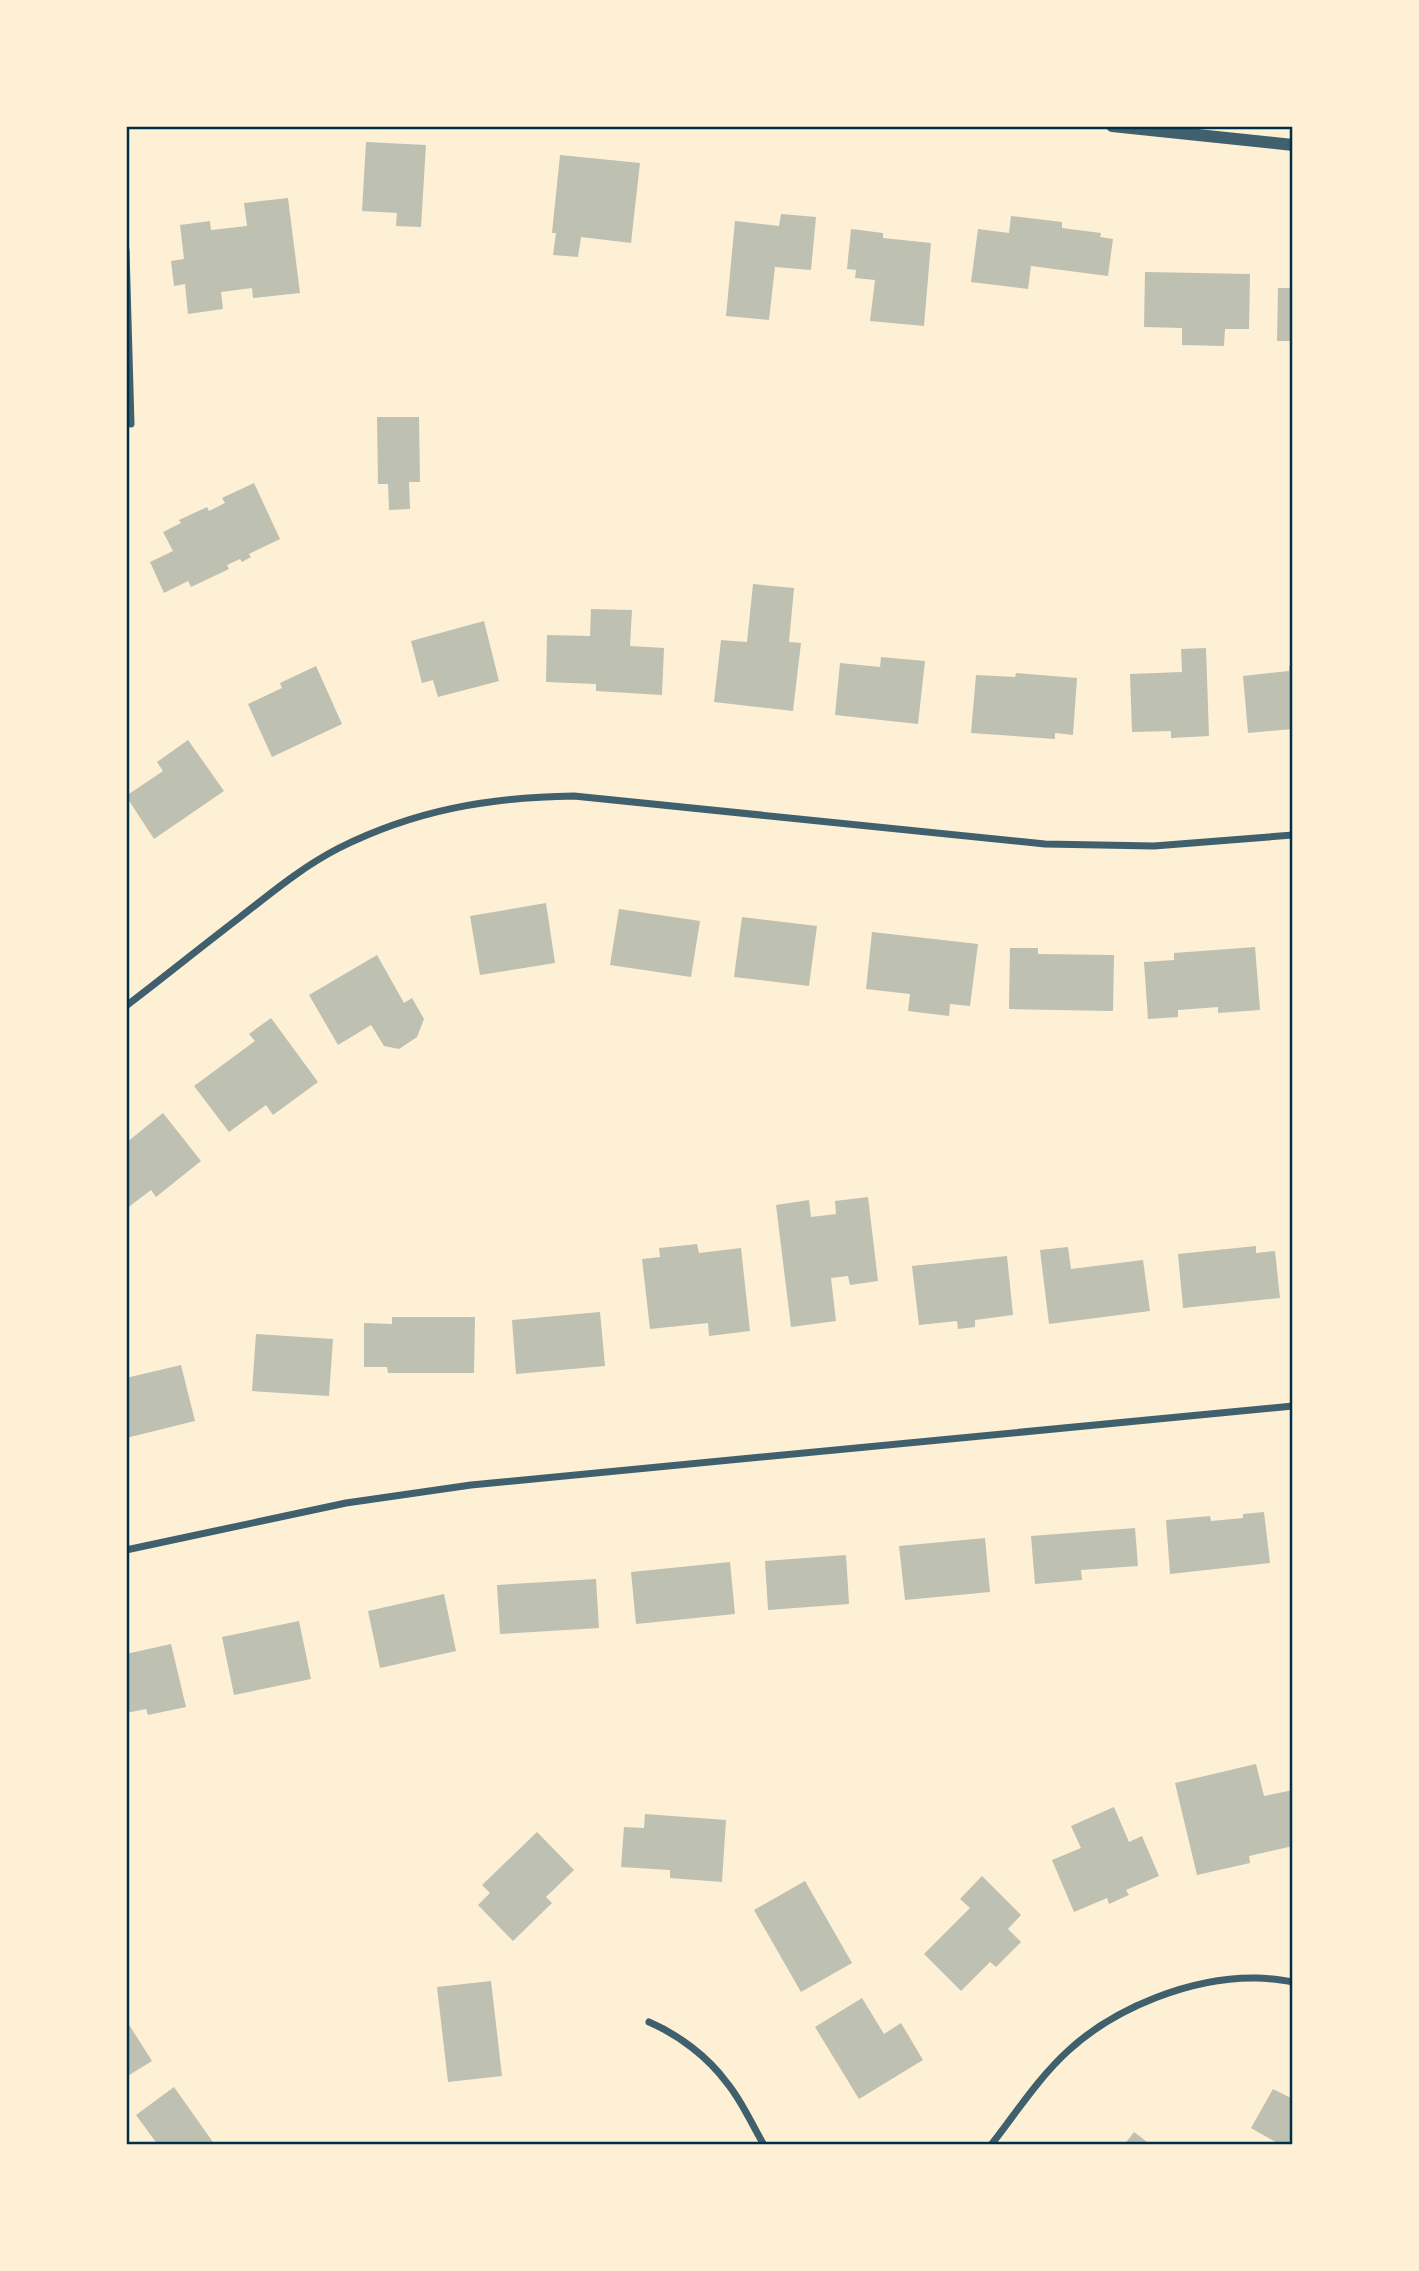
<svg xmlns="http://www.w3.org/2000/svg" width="1419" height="2271" font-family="'Nunito Sans',sans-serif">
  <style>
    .building { fill: #bec0b2 }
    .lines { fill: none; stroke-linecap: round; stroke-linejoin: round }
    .minor { stroke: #3f606c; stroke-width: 7 }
    .tertiary { stroke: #3f606c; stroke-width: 12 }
    .neatline { fill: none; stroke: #003049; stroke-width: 2.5 }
  </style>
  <rect width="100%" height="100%" fill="#fdf0d5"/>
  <!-- building -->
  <path class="building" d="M366 142 426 145 421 227 396 226 397 213 362 211Z
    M560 155 640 163 631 243 581 237 578 257 553 255 556 233H552Z
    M288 198 300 293 253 298 252 288 221 292 223 309 188 314 185 284 174 286 171 261 184 259 180 225 210 221 211 230 247 226 244 203Z
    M781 214 816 217 811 270 775 267 769 320 726 316 735 221 779 226Z
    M1011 216 1062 222V228L1101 233 1100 237 1113 239 1108 276 1031 266 1028 289 971 282 978 229 1009 233Z
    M851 229 883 233V238L931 243 924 326 870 321 875 280 855 278 856 270 847 269Z
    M1145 272 1250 274 1249 329H1225L1224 346 1182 345V328L1144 327Z
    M1278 288H1293V341H1277Z
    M377 417H419L420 482H409L410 509 389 510 388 484H378Z
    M254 483 280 539 249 554 251 557 242 562 240 559 227 565 229 569 191 587 188 581 164 593 150 562 173 551 163 532 181 523 179 520 207 507 209 511 225 503 222 498Z
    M753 584 794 588 789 642 801 643 793 711 714 702 721 640 747 642Z
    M591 609 632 610 630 646 664 648 662 695 596 691V684L546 682 547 635 590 636Z
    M484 621 499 681 438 697 433 680 422 683 411 641Z
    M1206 648 1209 736 1171 738V731L1132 732 1130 674 1182 672 1181 649Z
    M881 657 925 661 918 724 835 715 840 663 880 667Z
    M1293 665V729L1248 733 1243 676 1289 671V666Z
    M316 666 342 724 272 757 248 704 282 688 280 683Z
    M1016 673 1077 678 1073 735 1055 733V739L971 733 976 675 1015 677Z
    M188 740 224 791 154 839 126 796 163 771 157 762Z
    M546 903 555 963 480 975 470 916Z
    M619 909 700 921 691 977 610 965Z
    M742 917 817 926 809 986 734 977Z
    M872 932 978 944 970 1006 950 1004 949 1016 908 1011 910 994 866 989Z
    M1255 947 1260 1010 1218 1013V1007L1178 1010V1017L1148 1019 1144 962 1174 960V953Z
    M1010 948H1038V954L1114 955 1113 1011 1009 1009Z
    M377 955 404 1003 412 998 424 1019 417 1037 399 1049 384 1046 371 1025 338 1045 309 995Z
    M271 1018 318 1082 273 1115 266 1105 229 1132 194 1086 255 1041 249 1034Z
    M163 1113 201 1161 156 1197 151 1190 126 1209V1143Z
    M868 1197 878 1281 850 1285 848 1276 831 1278 836 1321 791 1327 776 1205 809 1200 811 1217 836 1214 835 1201Z
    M697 1244 699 1253 741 1248 750 1331 709 1336 708 1323 650 1329 642 1259 660 1257 659 1248Z
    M1256 1246V1253L1275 1251 1280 1298 1183 1308 1178 1254Z
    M1068 1247 1071 1269 1143 1260 1150 1311 1049 1324 1040 1250Z
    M1007 1256 1013 1315 975 1320V1327L958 1329 957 1321 919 1325 912 1266Z
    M600 1312 605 1366 516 1374 512 1320Z
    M392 1317H475L474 1373H388L387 1367H364V1323L392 1324Z
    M256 1334 333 1339 329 1396 252 1391Z
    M181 1365 195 1421 126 1438V1378Z
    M1264 1512 1270 1563 1170 1574 1166 1520 1210 1516 1211 1521 1243 1518V1514Z
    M1135 1528 1138 1566 1081 1570 1082 1580 1035 1584 1031 1536Z
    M985 1538 990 1592 905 1600 899 1546Z
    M846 1555 849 1604 768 1610 765 1561Z
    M730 1562 735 1614 636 1624 631 1572Z
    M596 1579 599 1628 500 1634 497 1585Z
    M444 1594 456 1651 380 1668 368 1611Z
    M299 1621 311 1679 234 1695 222 1637Z
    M171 1644 186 1707 148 1715 146 1709 126 1713V1654Z
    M1256 1764 1264 1796 1293 1790V1846L1249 1856 1250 1863 1197 1875 1175 1783Z
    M1114 1807 1129 1842 1142 1836 1159 1876 1126 1890 1129 1895 1109 1904 1107 1898 1074 1912 1052 1860 1081 1848 1071 1826Z
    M645 1814 726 1820 722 1882 670 1878V1870L621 1867 624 1827 644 1828Z
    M537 1832 574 1870 546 1897 552 1903 513 1941 478 1905 490 1893 482 1885Z
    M982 1876 1021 1915 1008 1929 1021 1942 996 1967 990 1962 961 1991 924 1954 970 1908 960 1899Z
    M805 1881 852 1963 801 1992 754 1910Z
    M491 1981 502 2076 448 2082 437 1987Z
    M862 1998 884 2034 901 2023 923 2060 859 2099 815 2027Z
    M126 2020 152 2061 126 2077Z
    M174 2087 215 2145H158L136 2115Z
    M1273 2089 1293 2099V2145H1281L1251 2128Z
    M1134 2132 1151 2145H1124Z"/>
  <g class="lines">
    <!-- minor -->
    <path class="minor" d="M126 250 131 424
      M126 1006C164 977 201 947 239 918 271 893 302 867 339 848 415 810 490 797 574 796L1045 844 1154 846 1293 835
      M126 1550 346 1503 471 1485 1293 1406
      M649 2022C679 2035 708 2057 727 2083 742 2101 752 2125 764 2145
      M991 2145C1016 2113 1039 2077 1069 2050 1116 2007 1192 1977 1256 1978 1268 1978 1281 1980 1293 1982"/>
    <!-- tertiary -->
    <path class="tertiary" d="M1112 126 1293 145"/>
  </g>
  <!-- border -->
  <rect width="1419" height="2271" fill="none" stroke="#fdf0d5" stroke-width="256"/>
  <rect x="128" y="128" width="1163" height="2015" class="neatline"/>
</svg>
